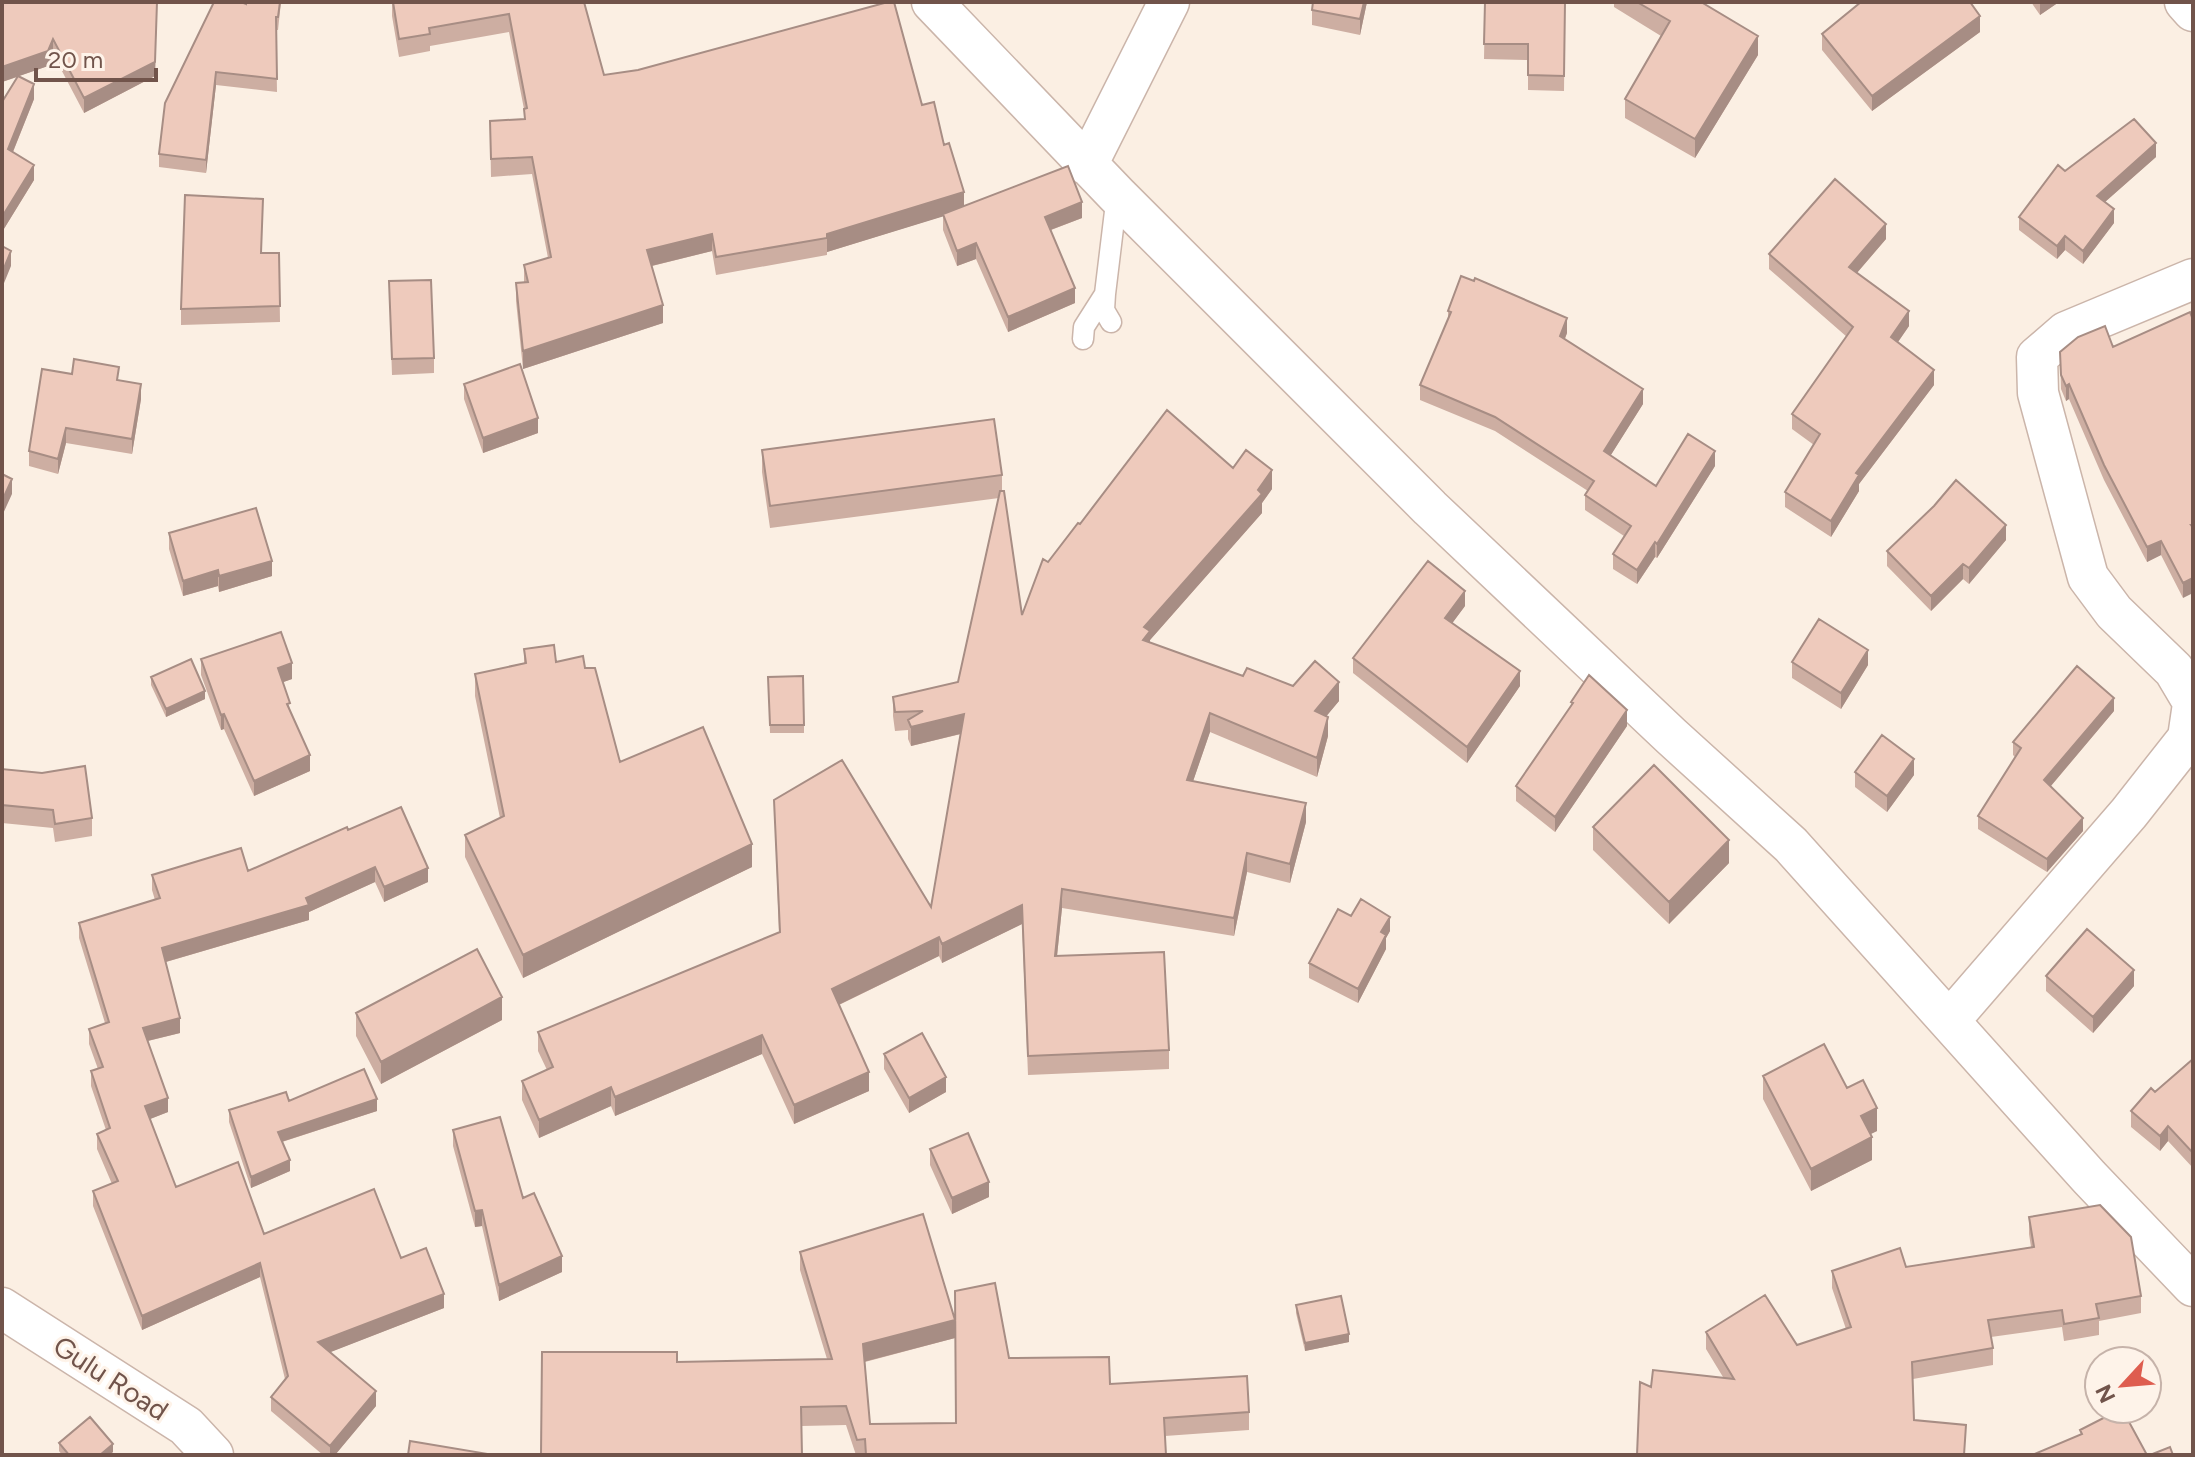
<svg xmlns="http://www.w3.org/2000/svg" width="2195" height="1457" font-family="Figtree,sans-serif">
  <style>
    .lines { fill: none; stroke-linecap: round; stroke-linejoin: round }
    .service-casing { stroke: #cbb5aa; stroke-width: 23 }
    .minor-casing { stroke: #cbb5aa; stroke-width: 43 }
    .service { stroke: #fff; stroke-width: 20 }
    .minor { stroke: #fff; stroke-width: 40 }
    .wall { fill: #cdaea2; fill-rule: evenodd }
    .shaded-wall { fill: #a78d84 }
    .building { fill: #eecabc; stroke: #a78d84; stroke-width: 2 }
    .labels { text-anchor: middle; dominant-baseline: central; stroke-width: 6; stroke-linejoin: round; paint-order: stroke }
    .street-label { font-size: 28px; fill: #71544b; stroke: #fef3e9 }
  </style>
  <rect width="100%" height="100%" fill="#fbefe3"/>
  <g class="lines">
    <!-- service casing -->
    <g class="service-casing">
      <path id="service" d="M1105 294 1104 310 1111 322
        M1083 339 1084 327 1105 294 1117 195"/>
    </g>
    <!-- minor casing -->
    <g class="minor-casing">
      <path id="minor" d="M932 2 1117 195 1430 508 1671 736 1791 845 2089 1177 2193 1286
        M2185 2 2193 11
        M1087 165 1169 2
        M2193 279 2066 332 2037 357 2038 393 2088 577 2114 612 2174 670 2193 702
        M1949 1021 2129 813 2188 738 2193 704
        M2 1308 186 1426 213 1455"/>
    </g>
    <!-- service -->
    <use href="#service" class="service"/>
    <!-- minor -->
    <use href="#minor" class="minor"/>
  </g>
  <!-- wall -->
  <path class="wall" d="M2 2H157L155 76 84 113 53 54 48 66 19 76 34 99 13 152 34 180 2 232V102L17 77 2 82Z
    M281 2 278 30H276L277 92 216 85 206 173 159 167V154L246 4Z
    M392 2H584L604 75 922 105 944 145 964 206 1082 218 1051 230 1075 303 1008 332 976 259 957 266 943 230V216L827 252V255L716 275 712 251 652 266 663 323 523 369 516 301V283H524V265L548 258 532 174 491 177 490 121 524 119V109L509 32 430 46V51L399 57 392 16Z
    M1313 2H1367L1360 35 1312 25V10Z
    M1485 2H1565L1564 91 1528 90V60L1484 59Z
    M1614 2H1701L1758 55 1695 158 1625 118V99L1661 36 1614 7Z
    M2031 2H2059L2040 15Z
    M1980 32 1872 111 1822 50V34Z
    M2156 157 2105 202 2114 223 2083 264 2065 250 2057 259 2019 230V217L2065 171Z
    M1886 239 1857 273 1909 326 1898 342 1934 385 1859 484V491L1831 537 1785 507V492L1814 445 1792 429V414L1847 337 1769 269V254Z
    M279 253 280 322 181 325V309Z
    M389 281 434 358V373L392 375Z
    M1448 311 1567 333 1565 339 1643 404 1610 456 1656 486 1715 466 1657 558 1655 557 1637 584 1613 569V554L1624 536 1585 510V495L1588 491 1495 431 1420 400V385L1448 319Z
    M2190 312 2183 598 2161 555 2147 562 2104 480 2069 399 2066 401 2061 389 2060 352 2113 347Z
    M72 374 119 380 141 399 132 454 66 443 58 474 29 466V451Z
    M464 384 538 433 483 453 464 399Z
    M762 450 1002 475V491L1022 615 1048 562 1080 524 1233 468 1272 489 1262 503V513L1150 640V643L1243 676 1293 686 1339 701 1326 716 1328 736 1317 777 1210 732 1193 781 1306 822 1290 883 1247 872 1234 936 1062 908 1057 956 1169 1050V1069L1028 1075 1022 924 942 963 939 956 839 1005 869 1091 794 1124 762 1054 615 1116 611 1106 539 1138 522 1100V1081L547 1070 538 1051V1032L779 932 774 800 931 907 961 734 911 746 908 739V730L895 731 893 716V697L958 682 999 498 770 528 762 472Z
    M169 533 272 576 219 592 218 586 183 596 169 549Z
    M2006 540 1969 584 1963 579 1931 611 1887 566V551Z
    M1465 606 1452 623 1520 686 1467 763 1353 673V658Z
    M524 649 556 662 585 668 620 762 752 867 523 978 465 857V835L500 818 475 696V674L524 663Z
    M201 659 292 679 283 682 290 710 310 771 254 796 224 729 221 730 201 675Z
    M1792 662 1868 665 1841 709 1792 678Z
    M151 677 205 699 166 717 151 685Z
    M768 677 804 725V733H770Z
    M1571 702 1627 726 1555 832 1516 801V786L1571 707Z
    M2114 711 2051 786 2083 831 2047 872 1978 829V816L2015 757 2013 755V742Z
    M2 769 92 818V836L55 842 53 828 2 823Z
    M1855 772 1914 775 1887 812 1855 787Z
    M1593 827 1729 863 1669 924 1593 850Z
    M348 830 428 882 384 902 375 882 309 912V920L166 962 180 1033 148 1041 168 1112 150 1119 176 1187 264 1234 401 1258 444 1308 330 1352 376 1406 335 1455H323L271 1411V1397L285 1379 260 1277 142 1330 93 1206V1191L112 1184 97 1149V1134L106 1130 91 1086V1071L98 1069 89 1044V1029L105 1023 79 938V923L155 900 152 890V875L248 871Z
    M1351 916 1390 931 1386 938V949L1358 1003 1309 978V963Z
    M2046 976 2134 986 2093 1033 2046 991Z
    M356 1013 502 1020 381 1084 356 1036Z
    M884 1054 946 1092 909 1113 884 1069Z
    M2193 1059V1168L2168 1141 2160 1151 2131 1127V1111Z
    M1763 1076 1847 1088 1877 1131 1870 1134 1872 1160 1811 1191 1763 1099Z
    M289 1101 377 1111 282 1142 290 1171 251 1188 229 1122V1110Z
    M453 1130 523 1198 562 1272 499 1301 482 1226 475 1227 453 1146Z
    M930 1149 989 1197 952 1214 930 1165Z
    M2029 1217 2141 1296V1313L2099 1321V1335L2064 1341 2062 1327 1991 1337 1993 1348V1365L1913 1379 1914 1420 1966 1442 1651 1387 1723 1377 1706 1349V1332L1797 1345 1846 1329 1832 1288V1271L1906 1267 2031 1247 2029 1234Z
    M800 1252 955 1319 1009 1358 1110 1384 1249 1412V1430L1165 1436 1166 1455H856L846 1425 802 1426 677 1362 827 1359 800 1270ZM955 1338V1423L870 1424 865 1362Z
    M1296 1305 1349 1342 1305 1351 1296 1313Z
    M59 1443 113 1452 109 1455H62L59 1451Z"/>
  <!-- shaded-wall -->
  <path class="shaded-wall" d="M157 2 155 76 84 113V98Z
    M1364 2H1367L1360 35V19Z
    M2041 2H2059L2040 15V3Z
    M1980 16V32L1872 111V96Z
    M1758 36V55L1695 158V139Z
    M53 39V54L48 66 2 82V67Z
    M216 72V85L206 173V160Z
    M34 84V99L8 164V149Z
    M2156 143V157L2097 209V196Z
    M34 165V180L2 232V217Z
    M964 192V210L827 252V234Z
    M1082 202V218L1045 232V217Z
    M2114 209V223L2083 264V251Z
    M1886 224V239L1849 282V267Z
    M712 234V251L647 267V250Z
    M2065 236V250L2057 259V246Z
    M976 243V259L957 266V251Z
    M11 251V266L2 288V273Z
    M1075 288V303L1008 332V317Z
    M663 305V323L523 369V351Z
    M1909 311V326L1891 352V337Z
    M1567 318V333L1560 350V336Z
    M1934 370V385L1859 484V491L1831 537V521L1856 473Z
    M141 384V399L132 454V439Z
    M2069 384V399L2066 401V386Z
    M1643 389V404L1604 466V451Z
    M538 418V433L483 453V438Z
    M66 428V443L58 474V459Z
    M1715 451V466L1657 558V544Z
    M1272 470V489L1262 503V513L1150 640V650L1143 659 1144 627 1258 490Z
    M12 479V494L2 516V501Z
    M2006 525V540L1969 584V568Z
    M2161 541V555L2147 562V547Z
    M1655 542V557L1637 584V570Z
    M272 561V576L219 592V576Z
    M1963 564V579L1931 611V596Z
    M218 570V586L183 596V581Z
    M2193 578V593L2183 598V583Z
    M1465 591V606L1445 633V618Z
    M1868 650V665L1841 709V693Z
    M292 663V679L278 684V668Z
    M1520 671V686L1467 763V747Z
    M1339 682V701L1315 730V711Z
    M205 691V699L166 717V709Z
    M2114 698V711L2044 794V780Z
    M1627 710V726L1555 832V817Z
    M1210 713V732L1187 799V780Z
    M224 714V729L221 730V715Z
    M964 714V733L911 746V727Z
    M1328 717V736L1317 777V758Z
    M310 755V771L254 796V781Z
    M1914 759V775L1887 812V796Z
    M1306 803V822L1290 883V864Z
    M2083 818V831L2047 872V859Z
    M1729 840V863L1669 924V902Z
    M752 844V867L523 978V955Z
    M1247 853V872L1234 936V918Z
    M375 867V882L309 912V920L162 963V948L306 898Z
    M428 868V882L384 902V887Z
    M1062 889V908L1055 975V956Z
    M1022 905V924L942 963V944Z
    M1390 917V931L1386 938V949L1358 1003V989L1381 932Z
    M939 937V956L832 1008V989Z
    M2134 970V986L2093 1033V1017Z
    M502 997V1020L381 1084V1062Z
    M180 1018V1033L143 1042V1028Z
    M762 1035V1054L615 1116V1097Z
    M869 1072V1091L794 1124V1105Z
    M946 1077V1092L909 1113V1098Z
    M611 1087V1106L539 1138V1120Z
    M168 1098V1112L145 1121V1106Z
    M377 1099V1111L278 1143V1132Z
    M1877 1108V1131L1861 1139V1116Z
    M2168 1126V1141L2160 1151V1136Z
    M1872 1137V1160L1811 1191V1169Z
    M290 1160V1171L251 1188V1177Z
    M989 1182V1197L952 1214V1198Z
    M482 1210V1226L475 1227V1211Z
    M562 1256V1272L499 1301V1285Z
    M260 1263V1277L142 1330V1316Z
    M444 1294V1308L318 1357V1342Z
    M955 1320V1338L863 1362V1344Z
    M1349 1334V1342L1305 1351V1343Z
    M376 1391V1406L335 1455H330V1446Z
    M113 1444V1452L109 1455H100Z"/>
  <!-- building -->
  <path class="building" d="M2 2H157L155 62 84 98 53 39 48 51 2 67Z
    M214 2H241L246 4V2H280L278 17H276L277 79 216 72 206 160 159 154 165 103Z
    M393 2H584L604 75 638 70 888 2H894L922 105 934 102 944 145 949 143 964 192 827 234V238L716 257 712 234 647 250 663 305 523 351 516 283 528 282 524 265 551 257 532 157 491 159 490 121 525 119 524 109 527 108 509 14 429 28 430 34 399 39Z
    M1313 2H1364L1360 19 1312 10Z
    M1485 2H1565L1564 76 1528 75V44H1484Z
    M1637 2H1701L1758 36 1695 139 1625 99 1670 21Z
    M1861 2H1970L1980 16 1872 96 1822 34Z
    M18 76 34 84 8 149 34 165 2 217V102Z
    M2134 119 2156 143 2097 196 2114 209 2083 251 2065 236 2057 246 2019 217 2058 165 2065 171Z
    M1068 166 1082 202 1045 217 1075 288 1008 317 976 243 957 251 943 214Z
    M1835 179 1886 224 1849 267 1909 311 1891 337 1934 370 1856 473 1859 475 1831 521 1785 492 1820 434 1792 414 1853 327 1769 254Z
    M185 195 263 199 261 253H279L280 306 181 309Z
    M2 246 11 251 2 273Z
    M1461 276 1474 281 1475 278 1567 318 1560 336 1643 389 1604 451 1656 486 1688 434 1715 451 1657 544 1655 542 1637 570 1613 554 1631 526 1585 495 1594 481 1495 417 1420 385 1451 312 1448 311Z
    M431 280 434 358 392 359 389 281Z
    M2190 312 2193 320V525H2191L2193 528V578L2183 583 2161 541 2147 547 2104 465 2069 384 2066 386 2061 375 2060 352 2078 337 2105 326 2113 347Z
    M74 359 119 367 117 380 141 384 132 439 66 428 58 459 29 451 42 369 72 374Z
    M520 364 538 418 483 438 464 384Z
    M1167 410 1233 468 1246 450 1272 470 1258 490 1262 494 1144 627 1150 631 1143 640 1243 676 1247 668 1293 686 1315 661 1339 682 1315 711 1328 717 1317 758 1210 713 1187 780 1306 803 1290 864 1247 853 1234 918 1062 889 1055 956 1164 952 1169 1050 1028 1056 1022 905 942 944 939 937 832 989 869 1072 794 1105 762 1035 615 1097 611 1087 539 1120 522 1081 553 1067 538 1032 780 932 774 800 842 760 931 907 964 714 911 727 908 720 923 711 895 712 893 697 958 682 1000 491H1004L1022 615 1043 559 1048 562 1078 523 1080 524Z
    M994 419 1002 475 770 506 762 450Z
    M2 474 12 479 2 501Z
    M1956 480 2006 525 1969 568 1963 564 1931 596 1887 551 1934 506Z
    M256 508 272 561 219 576 218 570 183 581 169 533Z
    M1428 561 1465 591 1445 618 1520 671 1467 747 1353 658Z
    M1819 619 1868 650 1841 693 1792 662Z
    M281 632 292 663 278 668 290 703 287 704 310 755 254 781 224 714 221 715 201 659Z
    M554 645 556 662 583 656 585 668H595L620 762 703 727 752 844 523 955 465 835 504 816 475 674 526 663 524 649Z
    M191 659 205 691 166 709 151 677Z
    M2077 666 2114 698 2044 780 2083 818 2047 859 1978 816 2021 748 2013 742Z
    M1589 675 1627 710 1555 817 1516 786 1573 703 1571 702Z
    M803 676 804 725H770L768 677Z
    M1882 735 1914 759 1887 796 1855 772Z
    M1654 765 1729 840 1669 902 1593 827Z
    M85 766 92 818 55 824 53 810 2 805V769L42 773Z
    M401 807 428 868 384 887 375 867 306 898 309 905 162 948 180 1018 143 1028 168 1098 145 1106 176 1187 238 1162 264 1234 374 1189 401 1258 426 1248 444 1294 318 1342 376 1391 330 1446 271 1397 288 1376 260 1263 142 1316 93 1191 118 1181 97 1134 110 1128 91 1071 103 1067 89 1029 109 1022 79 923 160 898 152 875 241 848 248 871 347 827 348 830Z
    M1361 899 1390 917 1381 932 1386 935 1358 989 1309 963 1338 909 1351 916Z
    M2087 929 2134 970 2093 1017 2046 976Z
    M477 949 502 997 381 1062 356 1013Z
    M922 1033 946 1077 909 1098 884 1054Z
    M1824 1044 1847 1088 1863 1080 1877 1108 1861 1116 1872 1137 1811 1169 1763 1076Z
    M2193 1059V1153L2168 1126 2160 1136 2131 1111 2151 1088 2155 1092Z
    M364 1069 377 1099 278 1132 290 1160 251 1177 229 1110 286 1092 289 1101Z
    M500 1117 523 1198 534 1193 562 1256 499 1285 482 1210 475 1211 453 1130Z
    M968 1133 989 1182 952 1198 930 1149Z
    M2100 1205 2131 1237 2141 1296 2096 1304 2099 1318 2064 1324 2062 1310 1988 1320 1993 1348 1912 1362 1914 1420 1966 1425 1964 1455H1637L1640 1382 1651 1387 1653 1370 1734 1379 1706 1332 1765 1295 1797 1345 1851 1327 1832 1271 1900 1248 1906 1267 2034 1247 2029 1217Z
    M923 1214 955 1320 863 1344 870 1424 956 1423 955 1291 995 1283 1009 1358 1109 1357 1110 1384 1247 1376 1249 1412 1164 1418 1166 1455H866L865 1439 857 1440 846 1406 801 1407 802 1455H541L542 1352H677V1362L832 1359 800 1252Z
    M1341 1296 1349 1334 1305 1343 1296 1305Z
    M2121 1409H2122L2147 1455H2032L2082 1434 2080 1430Z
    M90 1417 113 1444 100 1455H69L59 1443Z
    M410 1441 488 1454V1455H408Z
    M2170 1447 2173 1455H2150Z"/>
  <g class="labels">
    <!-- street labels -->
    <g class="street-label">
      <text transform="translate(111 1378) rotate(33)">Gulu Road</text>
    </g>
  </g>
  <!-- border -->
  <rect width="2195" height="1457" fill="none" stroke="#71544b" stroke-width="8"/>
  <!-- north arrow -->
  <g transform="translate(2123 1385) rotate(244)"><circle r="38" fill="#fef3e9" stroke="#c6b3aa" stroke-width="2"/>
  <path d="M0-6L14 30L0 20L-14 30Z" fill="#de5d4f"/>
  <text y="-12" font-size="22" font-weight="bold" text-anchor="middle" fill="#71544b">N</text>
  </g>
  <!-- scale -->
  <path d="M36 68v12h120v-12" fill="none" stroke="#71544b" stroke-width="4"/>
  <text x="48" y="68" font-size="24" fill="#71544b" stroke="#fef3e9" stroke-width="6" paint-order="stroke">20 m</text>
</svg>
